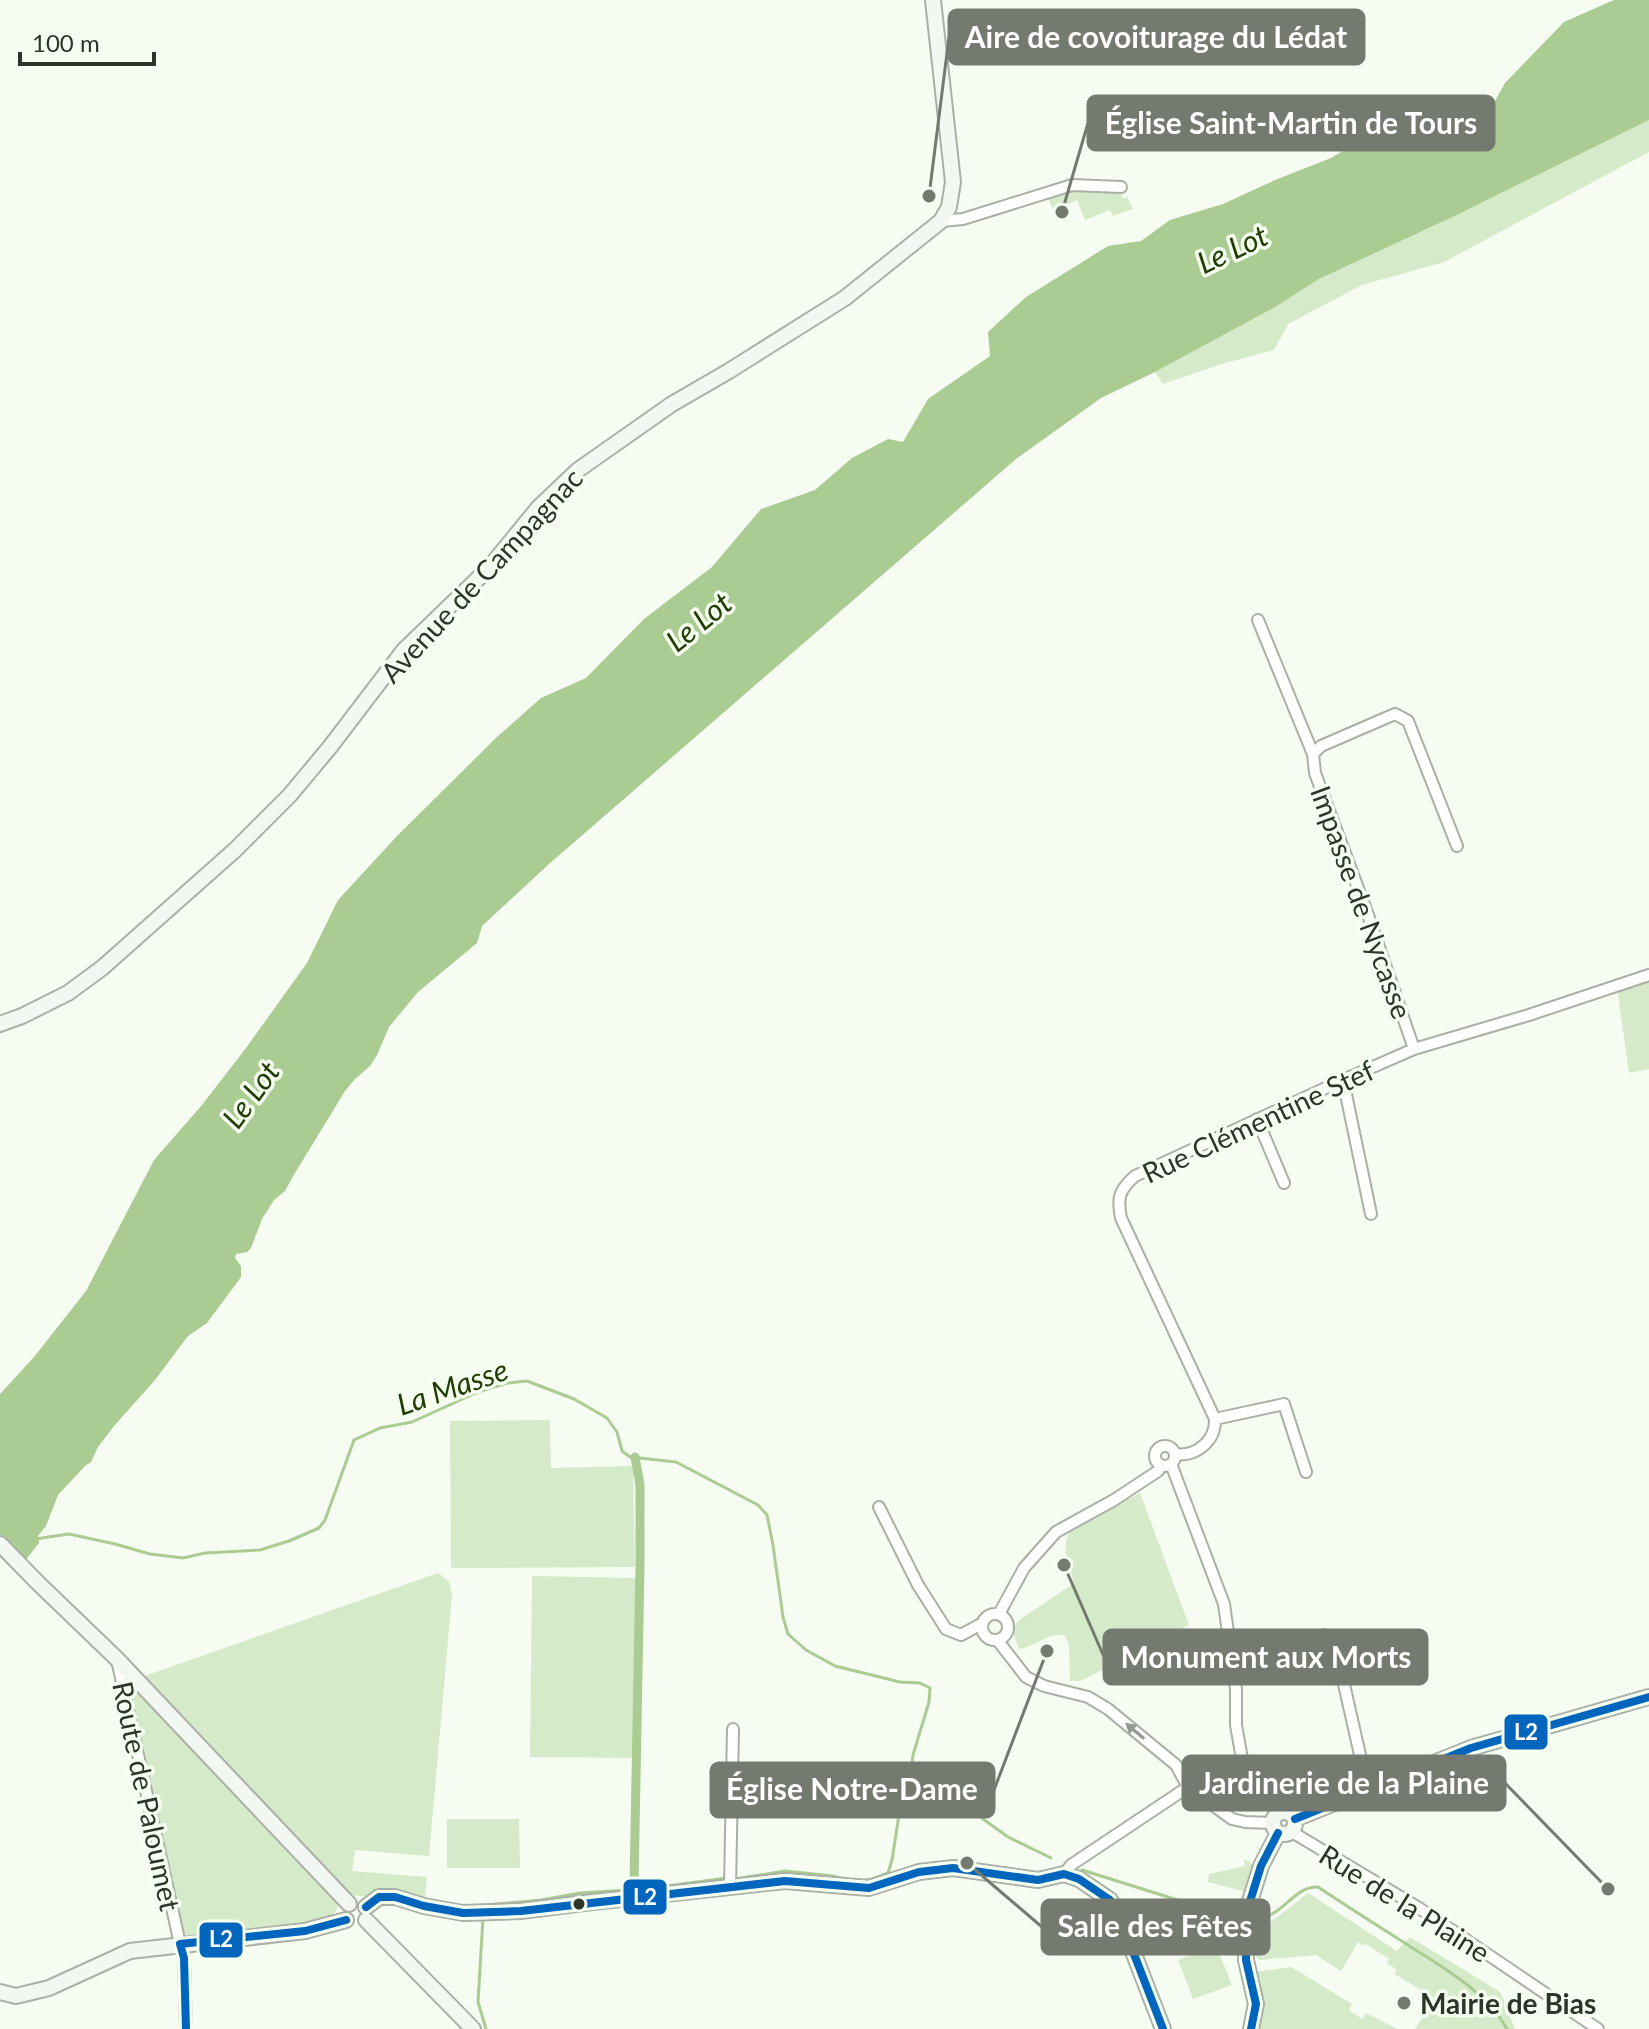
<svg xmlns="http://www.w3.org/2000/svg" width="1649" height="2029" font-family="Lato,sans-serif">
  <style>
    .green { fill: #d5eac8 }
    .water { fill: #aacc92 }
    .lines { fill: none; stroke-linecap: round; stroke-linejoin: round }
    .stream { stroke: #aacc92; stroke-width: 3 }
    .canal { stroke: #aacc92; stroke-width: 9 }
    .street-casing { stroke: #abb0a7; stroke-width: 14 }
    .secondary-casing { stroke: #abb0a7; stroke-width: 18 }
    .street { stroke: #fefffd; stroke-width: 10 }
    .secondary { stroke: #f3f7f1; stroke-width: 14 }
    .bus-1-casing { stroke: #f5ffef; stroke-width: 14 }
    .bus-1 { stroke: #0065bd; stroke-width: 8 }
    .oneway { fill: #969a94 }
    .bus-dot { fill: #2e342a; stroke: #f5ffef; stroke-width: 3 }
    .poi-dot { fill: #747a70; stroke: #f5ffef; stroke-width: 3 }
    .labels { text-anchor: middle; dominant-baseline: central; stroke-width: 7; stroke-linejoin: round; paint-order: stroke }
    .street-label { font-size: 28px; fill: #2e342a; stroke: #f5ffef }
    .poi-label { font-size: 28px; font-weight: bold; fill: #2e342a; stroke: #f5ffef; text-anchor: start }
    .water-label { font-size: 30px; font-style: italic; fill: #203d04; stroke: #f5ffef }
    .leader { fill: none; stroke: #747a70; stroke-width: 3 }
    .callout-dot { fill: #747a70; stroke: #f5ffef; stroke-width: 3 }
    .callout { fill: #747a70; stroke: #747a70; stroke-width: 3 }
    .callout-label { font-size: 30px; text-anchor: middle; font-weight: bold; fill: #fff }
    .line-badge { stroke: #f5ffef; stroke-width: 3 }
    .badge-label { font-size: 22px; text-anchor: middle; font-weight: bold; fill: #fff }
  </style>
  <rect width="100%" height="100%" fill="#f6fcf2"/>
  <!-- green -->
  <path class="green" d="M1649 120V152L1444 262 1362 285 1288 324 1274 350 1225 363 1163 384 1155 372 1277 306 1319 279 1459 214Z
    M1073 187 1121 194 1123 199 1127 197 1133 209 1113 216 1110 210 1085 220 1077 200 1053 210 1047 196Z
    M1649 971V1069L1629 1073 1616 981Z
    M550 1420 551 1468 633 1466 635 1567 451 1568 450 1421Z
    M1140 1493 1189 1625 1081 1681H1070L1069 1644 1064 1635C1048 1633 1035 1647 1019 1649L1012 1631 1018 1621 1074 1583C1069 1564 1059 1546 1072 1529Z
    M438 1573 449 1581 452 1595 429 1856 355 1850 352 1871 427 1877 424 1906 379 1897 342 1895 136 1679Z
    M532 1576 638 1578 636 1758 530 1757Z
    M127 1682 183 1735 337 1897 339 1905 332 1916 301 1927 183 1938Z
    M447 1819H519L520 1868H447Z
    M1244 1859 1250 1862 1255 1868 1245 1899 1241 1898 1243 1891 1208 1882 1209 1874 1245 1866Z
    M1308 1893 1397 1951 1410 1937 1500 1992 1515 2029H1415L1434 1998 1395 1974 1396 1969 1387 1963 1389 1959 1365 1944 1364 1946 1358 1942 1341 1971 1316 1955 1260 1960 1256 1957 1254 1925 1272 1921Z
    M1216 1946 1232 1985 1193 1999 1178 1960Z
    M1291 1967 1352 2004 1349 2010 1362 2019 1366 2013 1397 2029H1258L1261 2005 1256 1978V1972Z"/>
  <!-- water -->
  <path class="water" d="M1614 0H1649V120L1459 214 1319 279 1277 306 1155 372 1101 398 1016 459 549 864 482 926 477 943 418 992 389 1027 377 1055 370 1066 355 1079 345 1091 295 1173 285 1191 274 1200 262 1219 251 1248 247 1252 236 1254 235 1258 241 1266V1277L207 1323 188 1336 155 1380 114 1426 98 1447 91 1462 85 1466 58 1495 46 1526 38 1536 39 1543 24 1562 0 1536V1394L34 1357 86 1291 154 1160 202 1105 246 1048 307 963 338 900 397 836 498 736 541 698 586 678 644 619 712 567 761 509 815 490 852 458 888 439 903 442 928 399 990 356 988 332 1026 297 1108 246 1141 241 1170 220 1223 204 1275 180 1331 158 1352 146 1377 141 1421 125 1441 135 1452 123 1491 108 1505 83 1564 22Z"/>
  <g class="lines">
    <!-- stream -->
    <path class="stream" d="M35 1539 69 1534 115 1544 150 1554 183 1558 205 1553 260 1550 289 1541 319 1528 325 1520 354 1440 380 1428 412 1422 478 1392 507 1383 527 1381 574 1399 607 1418 617 1432 622 1451 630 1457 676 1462 758 1505 767 1515 773 1545 783 1617 788 1634 806 1650 835 1666 900 1682 920 1683 930 1688 929 1702 913 1755 909 1788 899 1815 892 1860 888 1873 872 1879 861 1881
      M913 1771 940 1788 1008 1837 1051 1858
      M1082 1870 1238 1919
      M735 1879 785 1871 833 1876 846 1880
      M486 1907 487 1905 541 1900 580 1893 644 1889 727 1878
      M483 1918 478 2002 486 2029
      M1253 1921C1260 1919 1266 1917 1272 1914 1288 1905 1299 1886 1318 1887 1348 1907 1378 1926 1408 1945 1443 1968 1486 1991 1507 2029"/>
    <!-- canal -->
    <path class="canal" d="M629 1890 634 1884 640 1565V1485L635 1457"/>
    <!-- street casing -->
    <g class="street-casing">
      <path id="street" d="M941 221 963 219 1072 185 1121 187
        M1258 620 1313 754
        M1414 1049 1368 915 1315 773 1313 754 1321 746 1395 714 1408 721 1457 846
        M1343 1080 1371 1214
        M1257 1119 1284 1183
        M1215 1419 1284 1404 1306 1472
        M1155 1456a10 10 0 1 1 20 0a10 10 0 1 1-20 0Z
        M1175 1454C1196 1457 1216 1441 1215 1419L1121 1218C1117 1198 1119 1190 1135 1176L1343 1080 1414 1049 1529 1015 1649 975
        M1171 1464 1224 1604 1236 1689V1725L1242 1759 1249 1773 1280 1813
        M879 1507 918 1585 946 1629 961 1635 981 1624
        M982 1627a13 13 0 1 1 26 0a13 13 0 1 1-26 0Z
        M999 1614 1024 1568 1056 1532 1114 1500 1158 1471 1161 1465
        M1324 1635 1336 1649 1368 1790
        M998 1641 1026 1677 1044 1686 1088 1697 1108 1709 1176 1765 1188 1787 1232 1819 1245 1822 1273 1823
        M117 1660 180 1944 184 1958 186 2029
        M1292 1832 1419 1908 1598 2029
        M1064 1874 1071 1865 1188 1787
        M730 1887 733 1729"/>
    </g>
    <!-- secondary casing -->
    <g class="secondary-casing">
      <path id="secondary" d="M0 1024 22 1016 68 993 102 968 235 850 290 795 330 747 404 650 489 568 539 507 578 470 672 404 729 371 845 298 941 221 949 207 953 182 933 0
        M0 1544 37 1582 116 1658 349 1904
        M1273 1823a11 11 0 1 1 22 0a11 11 0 1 1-22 0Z
        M1295 1819 1471 1748 1649 1697
        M366 1907 379 1897H395L424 1906 463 1913 521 1911 584 1903 785 1881 869 1888 919 1872 953 1868 1038 1880 1064 1874 1079 1879 1110 1900 1120 1918 1163 2029
        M366 1920 473 2029
        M0 1992 16 1996 49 1988 130 1951 305 1931 346 1920
        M1251 2029 1256 2004 1246 1960 1247 1911 1261 1866 1278 1833"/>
    </g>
    <!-- street -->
    <use href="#street" class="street"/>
    <!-- secondary -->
    <use href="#secondary" class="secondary"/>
    <!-- bus-1 casing -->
    <g class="bus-1-casing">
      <path id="bus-1" d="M1295 1819 1471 1748 1649 1697
        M366 1907 379 1897H395L424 1906 463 1913 521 1911 785 1881 869 1888 919 1872 953 1868 1038 1880 1064 1874 1079 1879 1110 1900 1120 1918 1163 2029
        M186 2029 184 1958 180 1944 305 1931 346 1920
        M1251 2029 1256 2004 1246 1960 1247 1911 1261 1866 1278 1833"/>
    </g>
    <!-- bus-1 -->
    <use href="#bus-1" class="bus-1"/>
  </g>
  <!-- one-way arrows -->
  <defs><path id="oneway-solid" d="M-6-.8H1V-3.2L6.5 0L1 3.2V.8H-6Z" transform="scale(2)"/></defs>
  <use class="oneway" href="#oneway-solid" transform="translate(1135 1731) rotate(-140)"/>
  <!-- markers -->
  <circle class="bus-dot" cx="579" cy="1904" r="7"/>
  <circle class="poi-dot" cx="1404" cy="2003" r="8"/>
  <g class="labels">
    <!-- street labels -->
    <g class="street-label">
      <text transform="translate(481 575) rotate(-47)">Avenue de Campagnac</text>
      <text transform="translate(1362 902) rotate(70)">Impasse de Nycasse</text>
      <text transform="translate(1258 1121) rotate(-25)">Rue Clémentine Stef</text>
      <text transform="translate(147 1796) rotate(78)">Route de Paloumet</text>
      <text transform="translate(1405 1903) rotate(32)">Rue de la Plaine</text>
    </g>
    <!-- poi labels -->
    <g class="poi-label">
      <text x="1420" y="2003">Mairie de Bias</text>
    </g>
    <!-- water labels -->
    <g class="water-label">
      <text transform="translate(1232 248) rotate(-25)">Le Lot</text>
      <text transform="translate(698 621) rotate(-39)">Le Lot</text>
      <text transform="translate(250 1094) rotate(-54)">Le Lot</text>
      <text transform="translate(452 1386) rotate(-19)">La Masse</text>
    </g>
  </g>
  <!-- callouts -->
  <path class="leader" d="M929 196L949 37M1062 212L1088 123M1064 1565L1104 1657M1608 1889L1505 1783M1047 1651L994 1790M967 1863L1042 1927"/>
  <g class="callout-dot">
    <circle cx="929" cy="196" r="8"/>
    <circle cx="1062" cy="212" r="8"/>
    <circle cx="1064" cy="1565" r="8"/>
    <circle cx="1608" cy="1889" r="8"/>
    <circle cx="1047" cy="1651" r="8"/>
    <circle cx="967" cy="1863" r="8"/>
  </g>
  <g class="callout">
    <rect x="949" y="10" width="415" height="54" rx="8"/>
    <rect x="1088" y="96" width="406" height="54" rx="8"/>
    <rect x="1104" y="1630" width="323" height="54" rx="8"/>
    <rect x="1183" y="1756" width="322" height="54" rx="8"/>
    <rect x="711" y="1763" width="283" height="54" rx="8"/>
    <rect x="1042" y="1900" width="227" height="54" rx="8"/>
  </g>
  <g class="callout-label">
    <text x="1156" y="48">Aire de covoiturage du Lédat</text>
    <text x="1291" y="134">Église Saint-Martin de Tours</text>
    <text x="1266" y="1668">Monument aux Morts</text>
    <text x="1344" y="1794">Jardinerie de la Plaine</text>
    <text x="852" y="1800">Église Notre-Dame</text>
    <text x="1155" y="1937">Salle des Fêtes</text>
  </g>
  <g class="line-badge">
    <rect x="1503" y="1713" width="46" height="38" rx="8" fill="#0065bd"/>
    <rect x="622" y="1878" width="46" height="38" rx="8" fill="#0065bd"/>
    <rect x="198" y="1921" width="46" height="38" rx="8" fill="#0065bd"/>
  </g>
  <g class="badge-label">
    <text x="1526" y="1740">L2</text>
    <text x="645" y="1905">L2</text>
    <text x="221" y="1947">L2</text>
  </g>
  <!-- scale -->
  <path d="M20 52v12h134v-12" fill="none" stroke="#2e342a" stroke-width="4"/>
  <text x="32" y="52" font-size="24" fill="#2e342a" stroke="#f5ffef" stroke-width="6" paint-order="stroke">100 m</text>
</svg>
